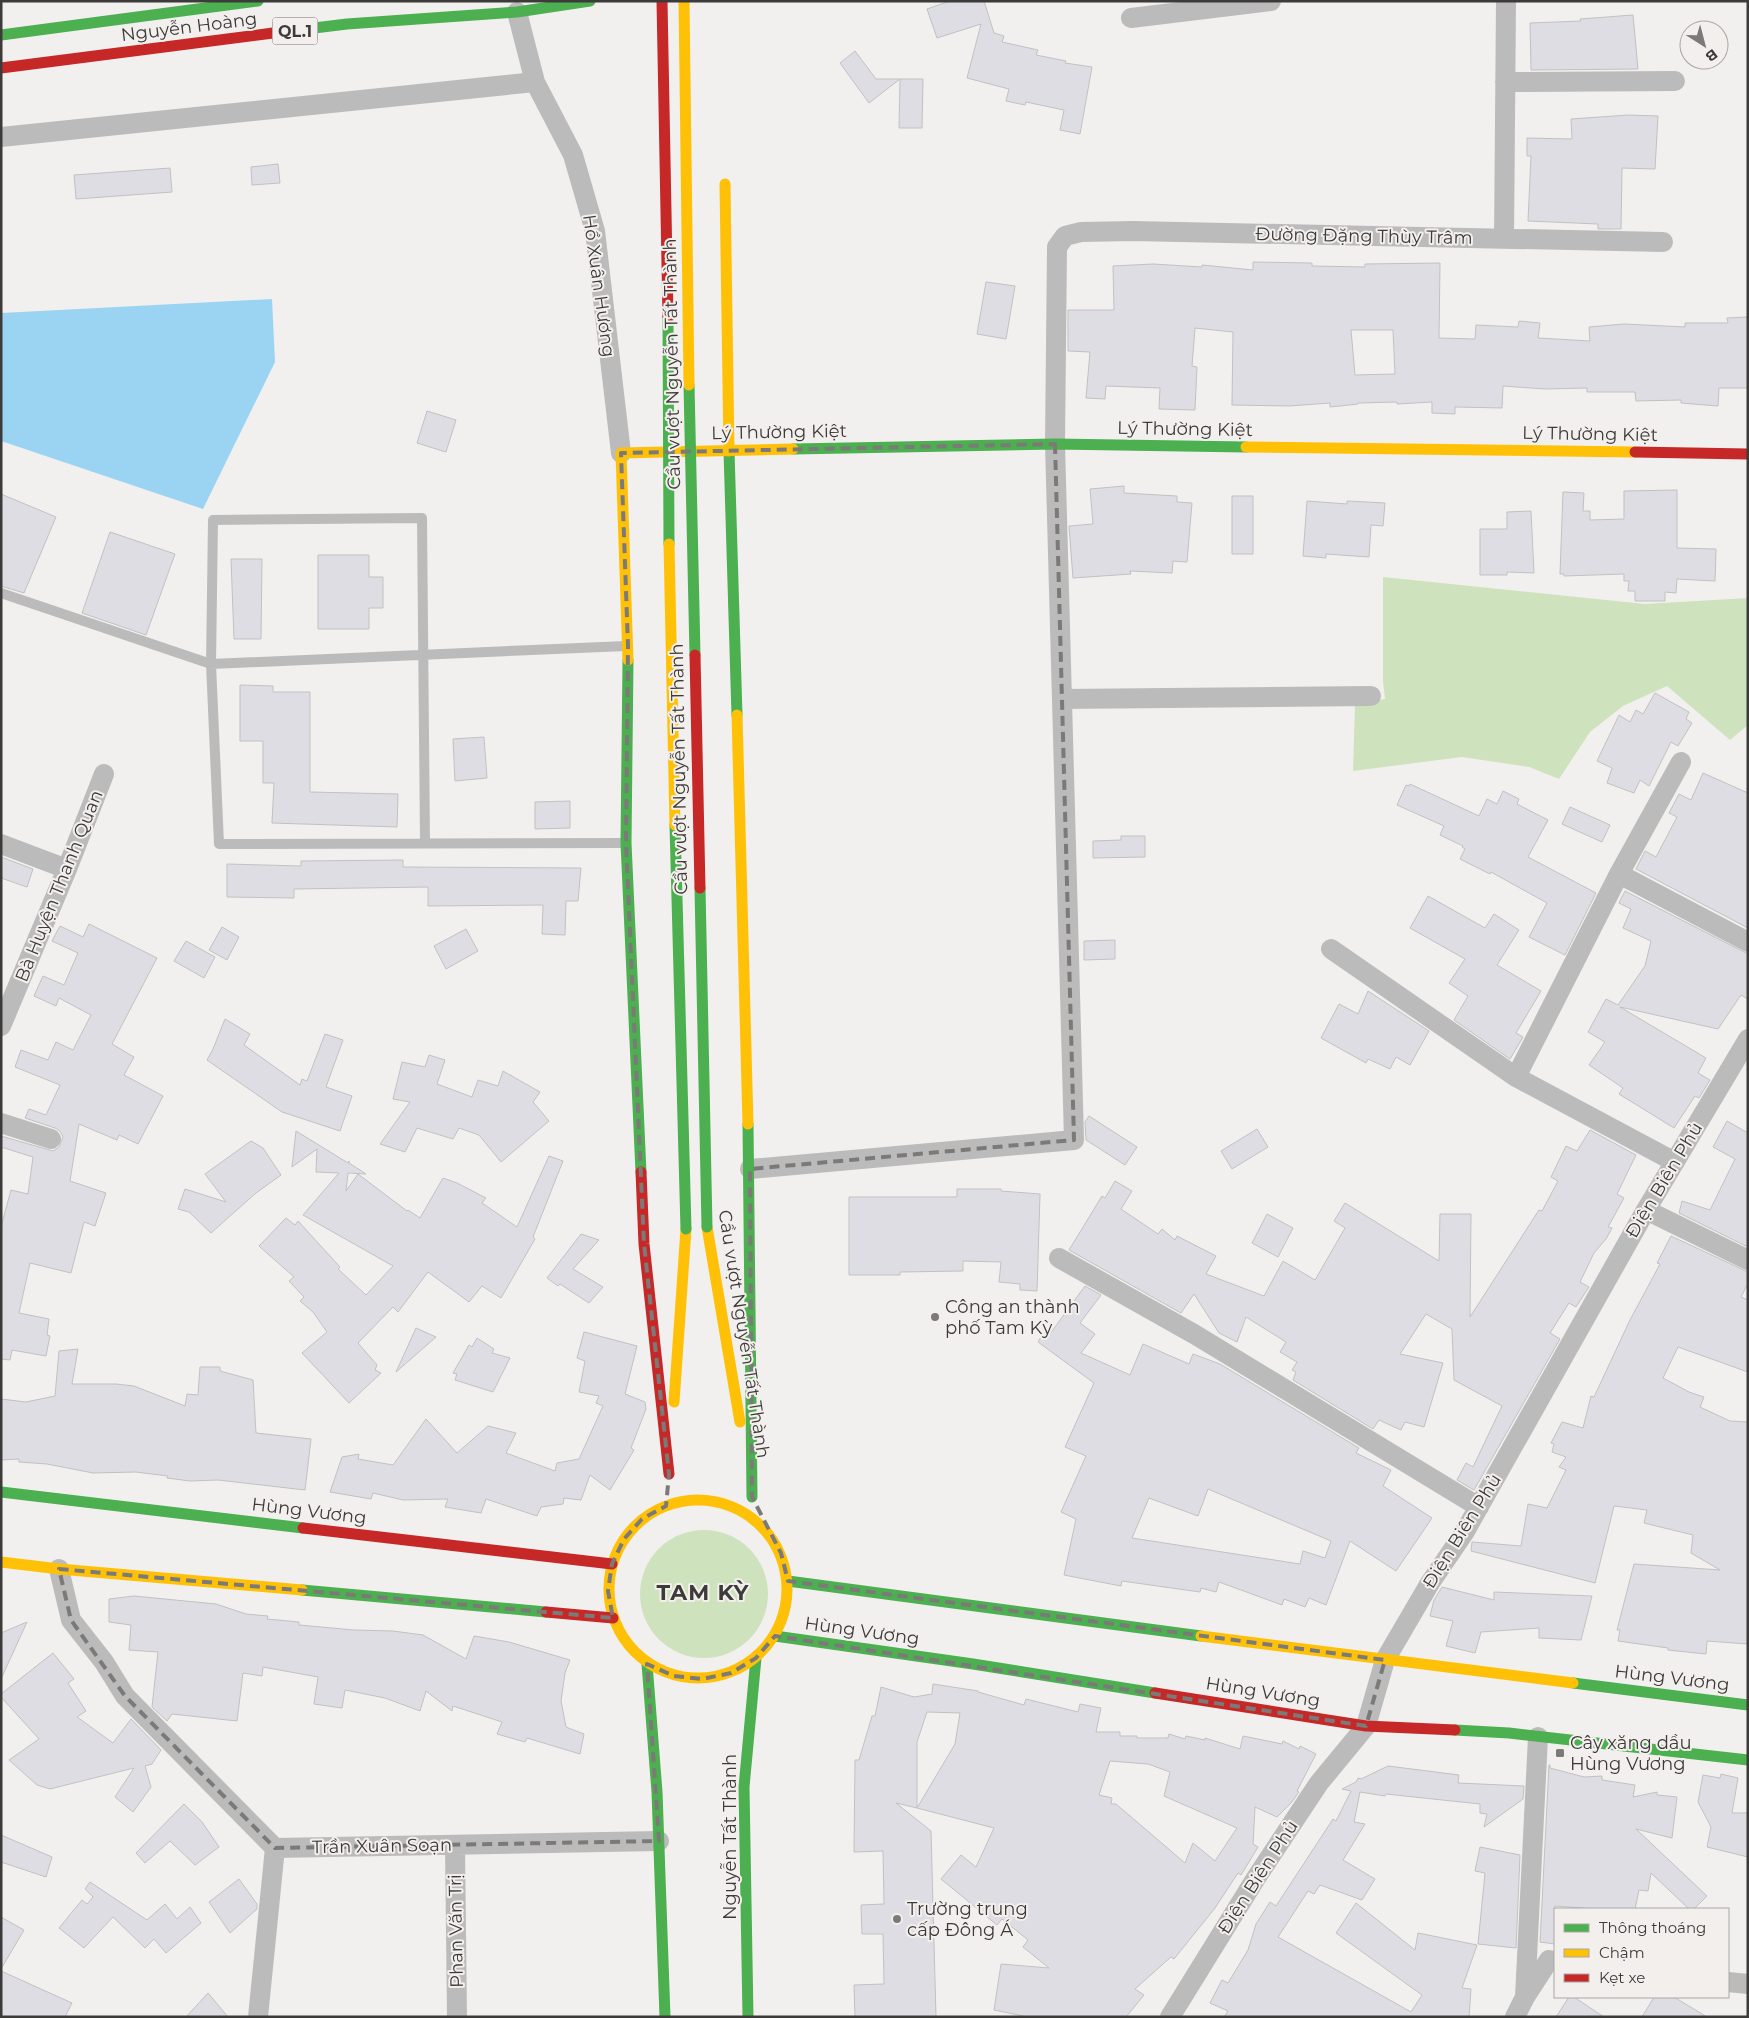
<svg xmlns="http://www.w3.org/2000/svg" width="1749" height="2018" font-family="Montserrat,sans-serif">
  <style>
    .green { fill: #cee3bd }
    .water { fill: #9bd4f2 }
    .building { fill: #dedde4; stroke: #c2c1c1; fill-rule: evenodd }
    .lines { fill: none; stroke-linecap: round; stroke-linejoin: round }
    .lane { stroke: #bcbbbb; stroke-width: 10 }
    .street { stroke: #bcbbbb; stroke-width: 20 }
    .fast { stroke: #4caf50; stroke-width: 11 }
    .slow { stroke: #ffc107; stroke-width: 11 }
    .jam { stroke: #c62828; stroke-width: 11 }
    .fast-bridge { stroke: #4caf50; stroke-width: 11 }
    .slow-bridge { stroke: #ffc107; stroke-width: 11 }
    .jam-bridge { stroke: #c62828; stroke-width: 11 }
    .marked { fill: none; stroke: #7c7a79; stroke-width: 4; stroke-dasharray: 10 6; stroke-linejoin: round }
    .poi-dot { fill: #7c7a79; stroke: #f3efed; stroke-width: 2 }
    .labels { text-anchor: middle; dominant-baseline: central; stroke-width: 4; stroke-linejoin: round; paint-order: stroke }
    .shield { fill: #f3efed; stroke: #737170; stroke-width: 1 }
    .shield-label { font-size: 16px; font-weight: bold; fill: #3c3b3a }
    .street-label { font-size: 18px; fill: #3c3b3a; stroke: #f3efed }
    .poi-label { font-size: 18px; fill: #3c3b3a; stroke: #f3efed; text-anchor: start }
    .district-label { font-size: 22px; font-weight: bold; letter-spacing: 1px; fill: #3c3b3a; stroke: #f3efed }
  </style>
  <rect width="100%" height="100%" fill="#f2f0ee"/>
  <!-- green -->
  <path class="green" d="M1383 577 1645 604 1748 598V725L1730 740 1667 686 1623 706 1590 732 1559 779 1529 767 1462 757 1353 771 1355 705 1385 699 1383 681Z
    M640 1594a64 64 0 1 1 128 0a64 64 0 1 1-128 0Z"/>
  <!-- water -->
  <path class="water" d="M272 299 275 362 203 509 1 441V313Z"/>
  <!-- building -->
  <path class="building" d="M950 1H984L994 33 1004 36 1002 42 1038 50 1036 55 1066 61 1065 63 1092 67 1080 134 1060 130 1064 110 1026 102 1025 105 1006 101 1009 89 967 78 981 24 937 38 927 9Z
    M1633 15 1638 69 1531 70 1530 23 1581 21 1580 19Z
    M855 51 876 79H923L922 128H899L900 79 869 103 840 63Z
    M1628 115 1658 116 1655 169 1622 168 1621 229H1598V224L1528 221 1531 156H1527V138L1572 139 1571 119Z
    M278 164 280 183 252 185 251 167Z
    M170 168 172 192 76 199 74 175Z
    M1253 262 1312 263V266L1365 267V264L1440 263 1439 338 1475 339 1476 325 1518 327 1519 321 1540 323 1538 338 1590 341 1589 327 1624 324 1685 327V323H1728L1727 318 1748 317V388H1719L1718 406 1681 403V400L1636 401 1635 392H1587V388L1545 389 1503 386 1502 408 1455 407V414L1432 413V402L1397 404V402L1358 403V404L1330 407V403L1289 406 1232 405 1233 332 1195 328 1192 366 1197 367 1195 410 1159 409 1160 388 1106 386 1105 399 1086 398 1090 352 1068 351V310H1114L1113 266 1153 264 1202 267V265L1253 270ZM1351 330H1393L1395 374 1355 375Z
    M986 282 1015 286 1006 339 977 334Z
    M427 411 456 420 446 452 417 443Z
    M1124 486V493L1177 496V502L1192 503 1187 562 1173 561 1172 573 1130 571 1131 574 1073 578 1069 526 1093 524 1090 489Z
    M1677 490V548L1716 549 1715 581 1677 579 1676 593 1665 592V601H1635V591H1628L1629 581H1624V574L1564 576V574H1560L1563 492 1584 493 1583 511H1590V520L1624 519V491Z
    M1 494 56 517 24 593 1 586Z
    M1232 496H1253V554H1232Z
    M1307 501 1347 504V501L1385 503 1383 526 1371 525 1369 557 1326 554V558L1303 556Z
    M1531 511 1534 573 1507 572V575H1480V529H1507V512Z
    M110 532 175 554 146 635 82 613Z
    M318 555H369V577H383V608H369V629H318Z
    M231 559H262L261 639H234Z
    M240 685 273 686V692H310V792L398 794 397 827 272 823 274 783H263V741H240Z
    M1655 693 1689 712 1686 719 1692 723 1678 746 1671 742 1649 786 1640 780 1634 793 1607 783 1612 768 1597 761 1619 715 1630 722 1636 710 1643 714Z
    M484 737 487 778 455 781 453 739Z
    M1703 773 1748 793V928L1636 869 1645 851 1656 857 1677 817 1669 813 1679 794 1691 800Z
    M1410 784 1479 816 1487 799 1497 804 1503 791 1519 799 1517 804 1548 820 1528 857 1596 893 1565 955 1529 937 1547 903 1491 872 1490 874 1460 859 1465 849 1462 847 1463 846 1440 835 1444 826 1397 805 1406 785 1409 786Z
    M570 801V828L535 829V802Z
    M1570 807 1610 825 1602 842 1562 824Z
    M1121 836H1145V857L1093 858V841L1121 840Z
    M1 857 33 869 27 887 1 878Z
    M403 860V867L581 868 578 901H566L565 935 542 934 543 905 428 906V887L294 889V898L227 897V864L301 866V861Z
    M1625 891 1748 954V999L1741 995 1718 1029 1620 1007 1706 1058 1698 1073 1710 1080 1699 1098 1695 1096 1674 1128 1619 1094 1623 1088 1589 1065 1605 1042 1588 1032 1606 999 1618 1005 1645 966 1651 941 1623 928 1631 909 1619 903Z
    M1428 896 1485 928 1494 914 1519 930 1497 965 1541 991 1516 1033 1523 1037 1510 1059 1454 1020 1468 996 1449 983 1465 959 1410 928Z
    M89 924 157 958 112 1044 134 1057 124 1075 163 1096 138 1144 119 1135 117 1140 79 1124 70 1181 106 1193 95 1226 84 1222 71 1273 30 1263 19 1313 49 1319 47 1335 50 1336 46 1356 12 1350 10 1360 1 1359V1227L11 1190 28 1194 33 1157 1 1147V1136L53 1151 59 1147 63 1137 60 1131 55 1128 25 1118 29 1109 46 1115 60 1085 15 1067 21 1050 48 1060 56 1042 73 1050 91 1015 59 998 56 1006 34 996 43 976 64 985 78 953 52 941 60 926 83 937Z
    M222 927 239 937 227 960 209 950Z
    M466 929 478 951 446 969 434 946Z
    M1115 940V959L1084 960V941Z
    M186 941 215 957 204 978 174 961Z
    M1368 991 1429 1031 1410 1065 1396 1057 1390 1069 1368 1059 1366 1063 1321 1038 1339 1004 1358 1014Z
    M225 1019 250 1034 244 1045 300 1085 302 1079 307 1081 325 1034 343 1040 326 1087 352 1096 340 1131 282 1112 207 1060 213 1049Z
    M429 1055 445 1060 437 1084 472 1097 478 1080 498 1086 503 1071 540 1092 533 1102 549 1121 501 1162 479 1135 459 1128 453 1139 417 1128 405 1152 380 1144 410 1102 393 1099 402 1062 425 1067Z
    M1089 1116 1137 1147 1125 1165 1086 1140 1085 1122Z
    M1727 1121 1748 1133V1247L1679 1213 1682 1201 1710 1210 1735 1159 1713 1147Z
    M1257 1129 1268 1147 1232 1169 1221 1151Z
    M1590 1130 1636 1155 1617 1194 1624 1198 1608 1227 1612 1228 1606 1239 1594 1253 1580 1282 1589 1287 1576 1307 1569 1303 1550 1333 1560 1339 1474 1490 1457 1480 1466 1463 1473 1467 1502 1406 1454 1380 1452 1329 1426 1314 1400 1354 1443 1363 1424 1427 1405 1422 1401 1430 1379 1420 1373 1429 1293 1380 1296 1372 1292 1370 1297 1362 1280 1352 1286 1342 1246 1317 1237 1342 1219 1333 1194 1294 1181 1313 1069 1250 1102 1196 1105 1198 1115 1181 1132 1191 1121 1209 1158 1234 1162 1229 1175 1240 1177 1236 1216 1256 1206 1274 1264 1296 1283 1261 1315 1280 1345 1228 1334 1221 1345 1203 1439 1261 1440 1214H1471L1470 1317 1539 1210 1542 1211 1558 1181 1551 1177 1566 1146 1577 1151Z
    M296 1131 348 1163 349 1161V1163L366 1174 348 1173 346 1191 358 1174 407 1211 408 1210 420 1218 443 1178 457 1183 486 1198 482 1203 517 1227 549 1156 563 1161 533 1237 535 1239 501 1298 482 1286 469 1302 428 1272 398 1312 393 1307 358 1343 377 1365 375 1370 381 1373 349 1403 302 1353 327 1332 313 1312 300 1301 304 1297 289 1281 294 1277 259 1246 286 1218 295 1225 298 1221 340 1267 338 1269 366 1295 393 1266 303 1215 339 1173 316 1172 317 1149 292 1167Z
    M251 1141 263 1148 281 1175 256 1193 211 1233 189 1212 178 1209 185 1189 226 1202 205 1174Z
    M957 1189H1001V1191L1040 1194 1037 1291 1020 1290V1284L999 1282 1001 1262 963 1261V1271L900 1272V1275H849V1197H957Z
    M1267 1214 1293 1228 1278 1257 1252 1243Z
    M581 1234 599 1240 573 1269 603 1287 589 1303 560 1284 558 1286 547 1278Z
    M1671 1236 1748 1272V1283L1741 1297 1748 1300V1372L1678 1347 1663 1378 1689 1392 1704 1397 1700 1407 1730 1421 1748 1422V1644L1707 1641 1706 1654 1668 1650V1648L1618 1641 1620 1630H1617L1634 1564 1720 1570 1691 1553 1693 1535 1644 1523 1647 1510 1614 1506 1595 1583 1471 1551 1472 1542 1521 1546 1528 1504 1547 1508 1566 1470 1559 1467 1566 1457 1552 1452 1554 1444 1551 1443 1562 1422 1583 1428 1591 1396 1594 1397 1630 1320 1660 1264 1657 1263Z
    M1085 1286 1101 1295 1080 1323 1095 1334 1081 1353 1130 1375 1143 1344 1189 1364 1193 1354 1220 1364 1359 1448 1356 1453 1391 1470 1383 1486 1432 1518 1396 1571 1350 1541 1326 1605 1309 1598 1305 1607 1284 1599 1282 1605 1219 1582 1216 1592 1201 1588 1200 1592 1122 1581 1121 1586 1064 1575 1076 1519 1061 1512 1086 1456 1065 1447 1094 1383 1038 1342 1042 1335 1047 1338ZM1208 1489 1331 1541 1325 1558 1303 1551 1300 1564 1132 1538 1149 1498 1198 1516Z
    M416 1328 436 1337 396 1372Z
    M584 1332 637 1346 625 1394 645 1402 646 1409 631 1448 634 1450 610 1490 590 1475 581 1500 564 1498 563 1504 541 1507 537 1516 486 1499 481 1513 445 1507 448 1499 403 1500 373 1493 371 1499 330 1492 342 1457 359 1454 358 1459 393 1465 426 1419 457 1453 488 1426 516 1433 506 1453 555 1471 557 1463 579 1459 603 1406 596 1403 599 1396 579 1392 585 1361 577 1358Z
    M477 1338 494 1349 492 1353 510 1358 493 1392 455 1380 457 1374 453 1373 469 1345 472 1347Z
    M78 1349 72 1384H116L134 1386 185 1406 187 1394 198 1395 200 1367H220V1371L253 1380 256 1433 311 1439 305 1490 218 1480 190 1481 167 1478 168 1476 136 1472 93 1473 47 1464 19 1462V1459L1 1460V1399L26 1402 55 1396 59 1351Z
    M1442 1587 1494 1600V1592L1592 1596 1581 1640 1539 1638V1628L1481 1632 1475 1653 1446 1646 1453 1621 1430 1616 1434 1600Z
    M134 1596 216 1604 246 1614 268 1616 267 1619 299 1622V1625L354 1630 393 1631 423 1635 466 1659 474 1636 509 1642 570 1660 565 1673 561 1701 566 1727 584 1734 580 1754 527 1738 525 1742 497 1734 502 1722 453 1706 452 1711 426 1691 420 1711 385 1698 345 1690 342 1708 314 1704 318 1677 263 1667 262 1676 243 1673 237 1721 172 1714 167 1721 152 1707 158 1652 129 1650 131 1625 109 1622V1599Z
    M27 1622 1 1679V1633Z
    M53 1653 74 1679 68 1683 86 1711 77 1717 113 1743 131 1719 161 1750 152 1764 145 1766 151 1787 133 1812 115 1797 134 1768 50 1789 37 1785 9 1760 39 1739 1 1697V1694Z
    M933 1684 978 1691V1692L1024 1705 1026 1699 1078 1712 1080 1704 1101 1708 1096 1732H1120V1736H1137V1738H1168L1169 1734 1185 1739 1186 1736 1205 1740V1738L1240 1749 1243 1736 1282 1744 1283 1741 1299 1749 1300 1746 1316 1754 1297 1791 1299 1792 1291 1803 1277 1817 1255 1807 1253 1844 1258 1847 1241 1875 1238 1873 1215 1908 1174 1959 1171 1957 1135 1989 1144 1995 1126 2017H1028L994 2010 1001 1964 1049 1968 1023 1947 1028 1940 1002 1919 997 1925 941 1879 961 1855 976 1867 994 1828 917 1808 955 1744 960 1713 927 1712 917 1742V1808L896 1803 931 1831 936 2017H855L854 1985 884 1984 883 1934H862L861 1905 884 1904 883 1851 854 1852 855 1760H859L872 1716H875L881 1687 914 1697 932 1694ZM1110 1761 1148 1764 1170 1772 1164 1796 1237 1828 1215 1861 1193 1843 1185 1863 1116 1804H1111L1112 1798 1099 1795Z
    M1549 1765H1550V1768L1584 1777 1602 1776V1780L1635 1785 1633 1797 1657 1792V1795L1677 1797 1672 1838 1636 1829 1707 1896 1694 1909H1689L1651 1873 1648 1891 1639 1890 1635 1909H1595L1555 1906V1944L1540 1942Z
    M1388 1766 1459 1775 1458 1783 1524 1786 1523 1799 1484 1827 1487 1814 1480 1813V1804L1386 1794 1385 1796 1360 1792 1354 1822 1365 1824 1343 1860 1375 1879 1362 1900 1320 1885 1314 1894 1308 1891 1278 1937 1411 2012 1422 1995 1336 1933 1356 1903 1415 1950 1418 1933 1477 1945 1462 1988 1471 1989 1469 2017H1224L1228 2011 1210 2003 1222 1980 1228 1983 1248 1950 1256 1924 1270 1902 1276 1906 1333 1819 1336 1821 1351 1791 1342 1789 1356 1782 1358 1778 1361 1779Z
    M1721 1774 1738 1778 1732 1813H1748V1857L1707 1847 1711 1827 1698 1802 1703 1775 1720 1778Z
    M184 1804 202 1822 219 1847 195 1865 170 1841 145 1863 136 1853Z
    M1 1835 52 1857 46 1877 1 1862Z
    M1480 1847 1520 1855 1516 1948 1478 1944 1485 1873 1475 1871Z
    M239 1879 257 1904V1909L230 1933 209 1902Z
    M90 1882 147 1920 165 1904 177 1919 190 1907 201 1923 166 1953 154 1939 145 1948 113 1917 84 1948 59 1928 82 1900 87 1904 93 1897 85 1889Z
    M1 1917 24 1930 1 1969Z
    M1 1971 72 2003 65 2017H1Z
    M208 1993 228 2017H186Z
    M1569 1997H1574L1604 2017H1556Z
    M1654 1997H1674L1707 2017H1642Z"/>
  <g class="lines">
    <!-- lane -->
    <path class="lane" d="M1 593 211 664 626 646
      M425 843 422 518 213 520 211 664 219 844 625 843"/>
    <!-- street -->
    <path class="street" d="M517 12 535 82 573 155 595 231 621 453
      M1131 18 1271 1
      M1505 82 1675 81
      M1 137 535 82
      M1504 239 1506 1
      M1062 699 1371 696
      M1 844 67 869
      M1619 874 1748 942
      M1331 949 1516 1077 1675 1162
      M1 1026 67 869 104 774
      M1516 1077 1619 874 1681 762
      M1 1123 51 1139
      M750 1169 1074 1140 1055 444 1057 247 1065 236 1081 232 1133 231 1663 242
      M1646 1210 1748 1260
      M1059 1258 1194 1334 1479 1507
      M59 1569 71 1620 104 1662 125 1696 275 1848
      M455 1845 457 2017
      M1728 1982 1748 1984
      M1525 1997 1538 1737
      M258 2017 275 1848 659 1841
      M1170 2017 1256 1878 1319 1783 1366 1726 1385 1660 1430 1583 1464 1533 1646 1210 1748 1039
      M1515 2017 1525 1997 1549 1960 1555 1961"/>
    <!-- fast -->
    <path class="fast" d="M273 33 347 24 517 12 590 1
      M1 35 258 1
      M793 449 1055 444 1246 447
      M729 451 737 715
      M628 660 626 843 641 1172
      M748 1124 752 1497
      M1 1492 303 1528
      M788 1581 1201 1636
      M302 1590 546 1612
      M775 1636 973 1664 1155 1693
      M647 1664 657 1792 665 2017
      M1573 1683 1748 1705
      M1455 1730 1509 1733 1748 1760
      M748 2017 744 1787 756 1658"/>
    <!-- slow -->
    <path class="slow" d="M725 184 729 451
      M1246 447 1635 452
      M628 660 621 453 793 449
      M737 715 748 1124
      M707 1227 740 1422
      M674 1402 686 1229
      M609 1589a89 89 0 1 1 178 0a89 89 0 1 1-178 0Z
      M1 1562 59 1569 302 1590
      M1201 1636 1573 1683"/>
    <!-- jam -->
    <path class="jam" d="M1 68 273 33
      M1635 452 1748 454
      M641 1172 644 1244 669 1474
      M303 1528 612 1564
      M546 1612 613 1618
      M1155 1693 1366 1726 1455 1730"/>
    <!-- fast-bridge -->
    <path class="fast-bridge" d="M668 317 669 544
      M689 385 695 655
      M675 825 686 1229
      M700 888 707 1227"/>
    <!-- slow-bridge -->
    <path class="slow-bridge" d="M684 1 689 385
      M669 544 675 825"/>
    <!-- jam-bridge -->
    <path class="jam-bridge" d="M662 1 668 317
      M695 655 700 888"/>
  </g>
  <!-- marked area -->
  <path class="marked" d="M1055 444 1074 1140 750 1169 752 1497 781 1553 788 1581 1385 1660 1366 1726 775 1636 756 1658 731 1673 702 1679 674 1676 647 1664 659 1841 275 1848 125 1696 71 1620 59 1569 613 1618 608 1591 612 1564 624 1539 642 1519 666 1506 669 1474 644 1244 626 843 628 646 621 453Z"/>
  <!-- markers -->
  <g class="poi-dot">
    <circle cx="935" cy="1317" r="5"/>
    <rect x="1555" y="1748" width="10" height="10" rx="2.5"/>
    <circle cx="897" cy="1919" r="5"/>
  </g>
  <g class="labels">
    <!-- shield labels -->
    <rect class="shield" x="272.5" y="17.5" width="45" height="27" rx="4"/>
    <g class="shield-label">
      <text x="295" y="31">QL.1</text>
    </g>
    <!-- street labels -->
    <g class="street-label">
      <text transform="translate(189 27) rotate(-7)">Nguyễn Hoàng</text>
      <text transform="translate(1364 236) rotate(1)">Đường Đặng Thùy Trâm</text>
      <text transform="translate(599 286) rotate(82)">Hồ Xuân Hương</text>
      <text transform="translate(672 364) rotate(-91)">Cầu vượt Nguyễn Tất Thành</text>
      <text transform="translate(1185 429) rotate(1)">Lý Thường Kiệt</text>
      <text transform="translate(779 432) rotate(-1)">Lý Thường Kiệt</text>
      <text transform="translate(1590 434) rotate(1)">Lý Thường Kiệt</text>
      <text transform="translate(679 769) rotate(-91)">Cầu vượt Nguyễn Tất Thành</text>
      <text transform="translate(59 886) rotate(-68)">Bà Huyện Thanh Quan</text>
      <text transform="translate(1664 1180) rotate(-59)">Điện Biên Phủ</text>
      <text transform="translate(744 1334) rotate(81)">Cầu vượt Nguyễn Tất Thành</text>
      <text transform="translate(309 1511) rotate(7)">Hùng Vương</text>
      <text transform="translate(1462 1531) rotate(-58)">Điện Biên Phủ</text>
      <text transform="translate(862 1631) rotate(8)">Hùng Vương</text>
      <text transform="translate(1672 1678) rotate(7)">Hùng Vương</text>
      <text transform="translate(1263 1692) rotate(9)">Hùng Vương</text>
      <text transform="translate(730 1837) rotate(-90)">Nguyễn Tất Thành</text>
      <text transform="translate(382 1846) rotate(-1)">Trần Xuân Soạn</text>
      <text transform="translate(1258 1877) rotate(-57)">Điện Biên Phủ</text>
      <text transform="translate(456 1931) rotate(-91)">Phan Văn Trị</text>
    </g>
    <!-- poi labels -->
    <g class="poi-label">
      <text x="945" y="1307">Công an thành<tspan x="945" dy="21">phố Tam Kỳ</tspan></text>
      <text x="1570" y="1743">Cây xăng dầu<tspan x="1570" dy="21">Hùng Vương</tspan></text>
      <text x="907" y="1909">Trường trung<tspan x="907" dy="21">cấp Đông Á</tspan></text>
    </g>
    <!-- district labels -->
    <g class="district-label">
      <text x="703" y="1592">TAM KỲ</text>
    </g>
  </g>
  <!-- border -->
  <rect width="1749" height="2018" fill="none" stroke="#3c3b3a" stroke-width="5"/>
  <!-- legend -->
  <rect x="1554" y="1908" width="175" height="90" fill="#f3efed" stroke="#aaa7a5"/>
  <rect x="1564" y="1924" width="25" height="8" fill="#4caf50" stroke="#aaa7a5"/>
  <text x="1599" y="1933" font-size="15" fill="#3c3b3a">Thông thoáng</text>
  <rect x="1564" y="1949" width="25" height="8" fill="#ffc107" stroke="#aaa7a5"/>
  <text x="1599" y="1958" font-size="15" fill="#3c3b3a">Chậm</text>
  <rect x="1564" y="1974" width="25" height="8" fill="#c62828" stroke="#aaa7a5"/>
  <text x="1599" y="1983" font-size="15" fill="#3c3b3a">Kẹt xe</text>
  <!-- north arrow -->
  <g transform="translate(1704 45) rotate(144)"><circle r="24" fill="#f3efed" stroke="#aaa7a5"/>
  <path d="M0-4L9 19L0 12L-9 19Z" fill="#7c7a79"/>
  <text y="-8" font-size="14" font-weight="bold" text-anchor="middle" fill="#3c3b3a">B</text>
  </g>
</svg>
